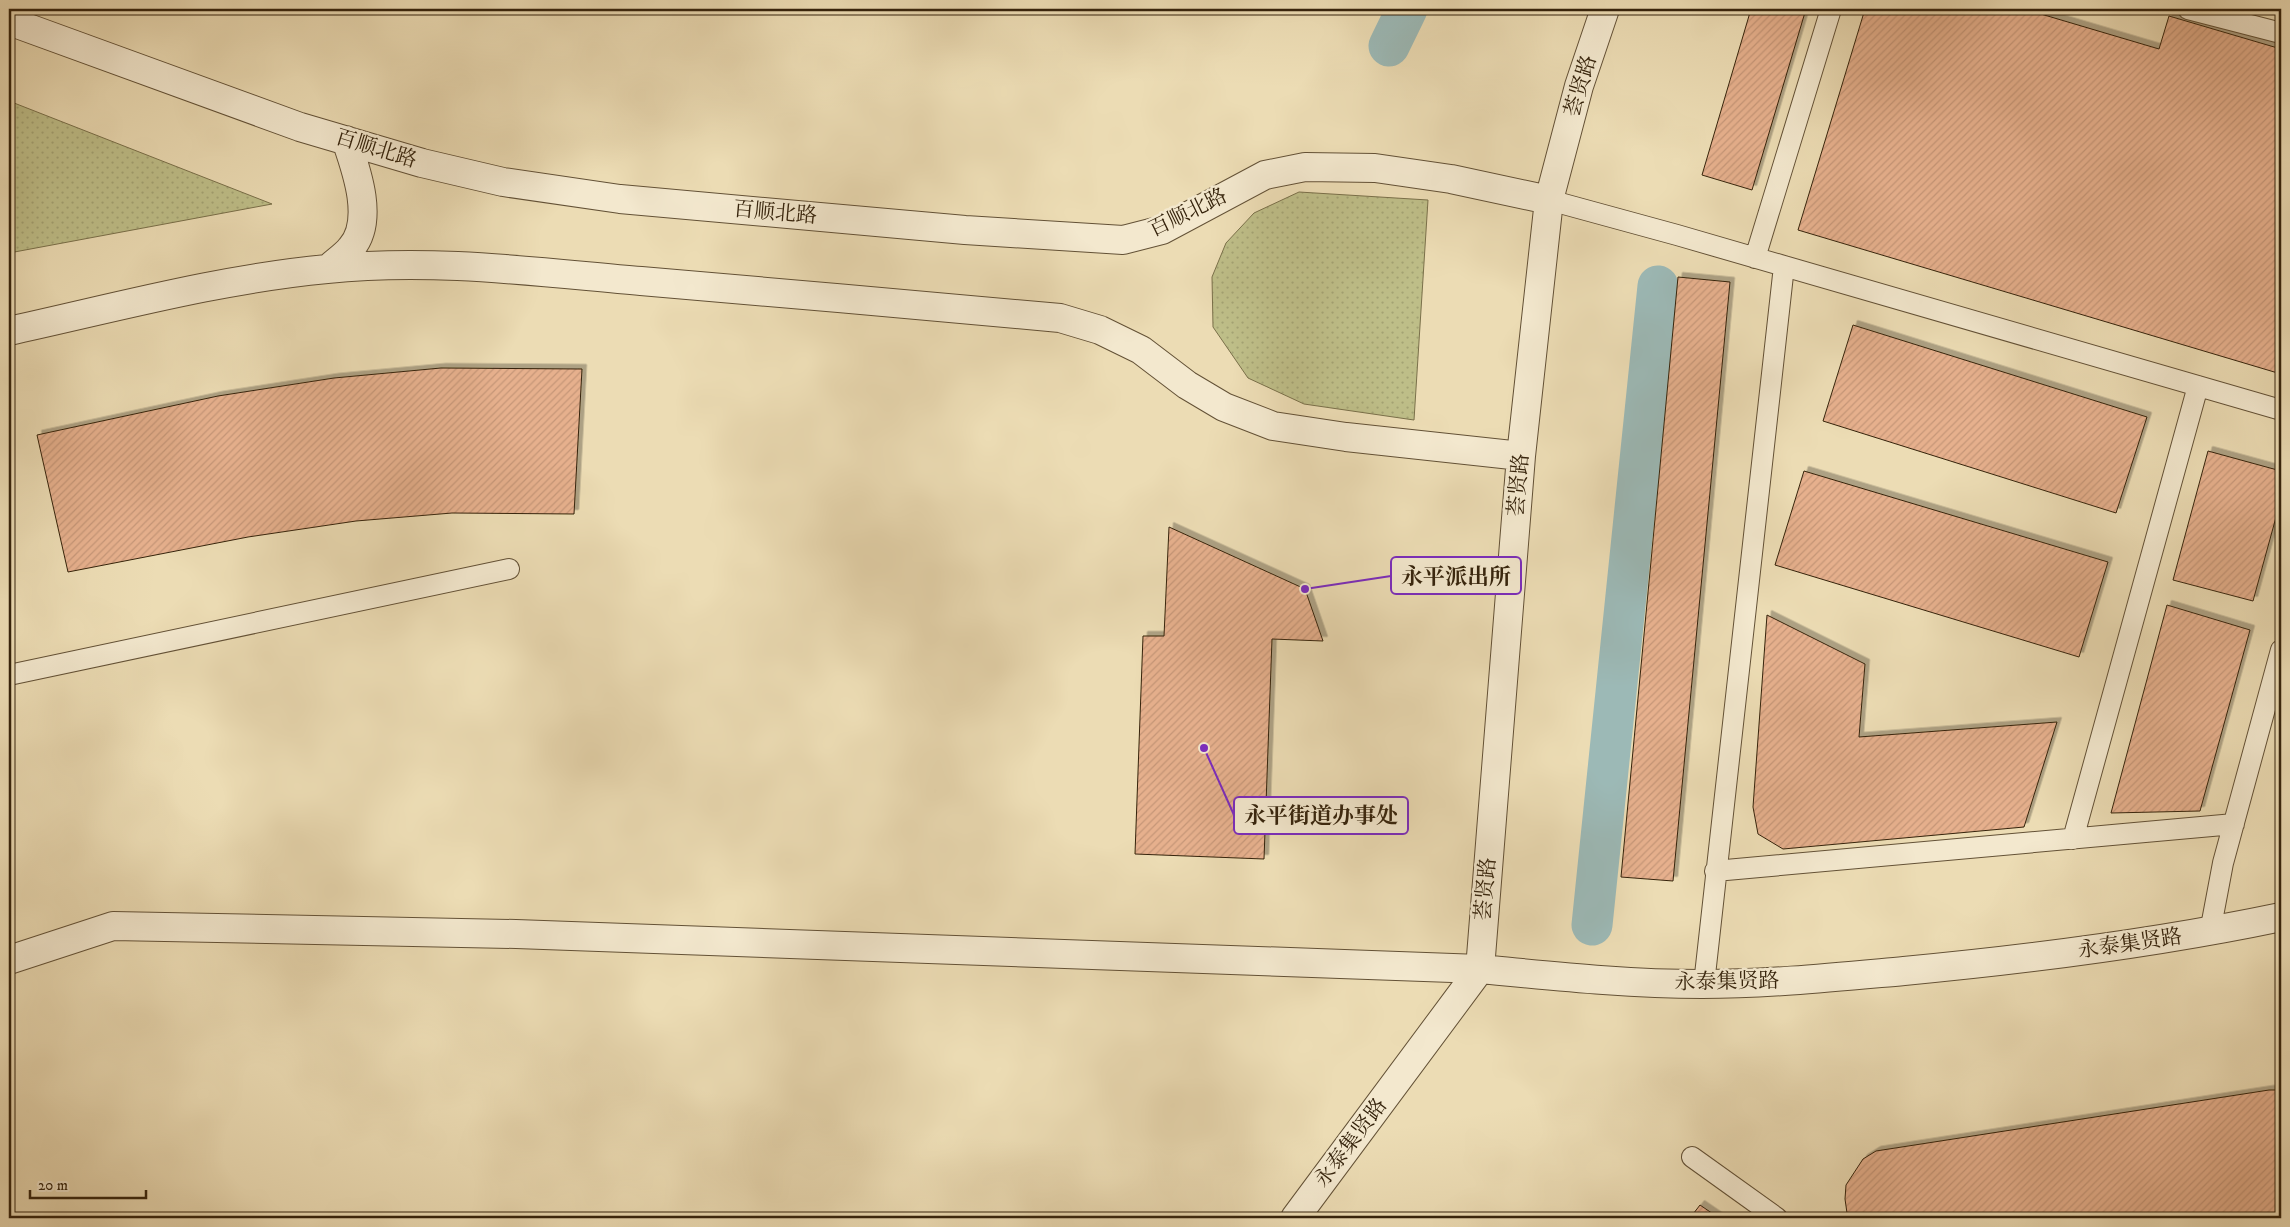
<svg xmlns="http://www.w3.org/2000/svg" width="2290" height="1227" font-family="'IM FELL DW Pica','Noto Serif SC',serif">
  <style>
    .park { fill: url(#park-dots); stroke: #7a704a }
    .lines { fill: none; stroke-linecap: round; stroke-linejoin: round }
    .canal { stroke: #9cb9b6; stroke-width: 41 }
    .building { fill: url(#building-hatch); stroke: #35230c; filter: url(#shadow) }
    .service-casing { stroke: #635136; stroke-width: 22 }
    .minor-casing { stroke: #635136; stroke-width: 30 }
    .tertiary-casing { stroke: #635136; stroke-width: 30 }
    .service { stroke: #f3e8ce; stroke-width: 20 }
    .minor { stroke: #f3e8ce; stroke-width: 28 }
    .tertiary { stroke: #f3e8ce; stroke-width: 28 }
    .labels { text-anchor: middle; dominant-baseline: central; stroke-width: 5; stroke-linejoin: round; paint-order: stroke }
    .street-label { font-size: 21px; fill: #35230c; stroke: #f3e8ce }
    .leader { fill: none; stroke: #7b2cbf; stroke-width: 2 }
    .callout-dot { fill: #7b2cbf; stroke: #f3e8ce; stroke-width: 2 }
    .callout { fill: #f3e8ce; stroke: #7b2cbf; stroke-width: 2 }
    .callout-label { font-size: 22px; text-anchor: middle; font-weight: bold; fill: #35230c }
  </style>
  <defs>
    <pattern id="park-dots" width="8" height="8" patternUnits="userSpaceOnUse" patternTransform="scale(1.25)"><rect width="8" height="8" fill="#bebe88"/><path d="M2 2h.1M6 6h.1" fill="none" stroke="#a4a374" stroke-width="1.8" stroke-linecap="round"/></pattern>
    <pattern id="building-hatch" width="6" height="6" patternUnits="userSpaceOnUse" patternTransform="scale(1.25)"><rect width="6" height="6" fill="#e6b08d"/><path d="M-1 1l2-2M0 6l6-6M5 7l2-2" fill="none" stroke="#c69778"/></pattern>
    <filter id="shadow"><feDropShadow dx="4.5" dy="-4.5" stdDeviation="0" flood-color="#0004"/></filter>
  </defs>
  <rect width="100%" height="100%" fill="#ecdcb4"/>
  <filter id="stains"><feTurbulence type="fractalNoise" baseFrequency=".004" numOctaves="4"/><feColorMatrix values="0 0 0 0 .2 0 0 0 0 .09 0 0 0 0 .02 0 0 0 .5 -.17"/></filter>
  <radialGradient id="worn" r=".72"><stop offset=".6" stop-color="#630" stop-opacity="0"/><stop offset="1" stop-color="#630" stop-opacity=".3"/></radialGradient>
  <!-- park -->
  <path class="park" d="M9 101 272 204 9 253Z
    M1299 192 1428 200 1414 420 1304 404 1248 378 1213 327 1212 277 1226 243 1254 213Z"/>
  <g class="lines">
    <!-- canal -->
    <path class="canal" d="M1389 46 1407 9
      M1592 925 1658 286"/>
  </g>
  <!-- building -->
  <path class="building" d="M1751 9H1806L1752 190 1702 175Z
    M1865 9H2024L2159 49 2169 16 2281 49V374L1798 230Z
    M1678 277 1730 282 1673 881 1621 877Z
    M1853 325 2147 417 2116 513 1823 421Z
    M441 368 582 369 574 514 452 513 356 521 248 537 68 572 37 435 218 396 334 378Z
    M2208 451 2281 471V499L2253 601 2173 580Z
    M1804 471 2108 562 2079 657 1775 565Z
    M1169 527 1305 589 1323 641 1272 639 1264 859 1135 854 1143 636H1164Z
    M2167 605 2250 630 2200 811 2111 813Z
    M1767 615 1865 664 1859 737 2057 722 2024 827 1783 849 1758 834 1753 807Z
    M2269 1090H2281V1218H1849L1847 1213 1845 1199 1846 1185 1863 1159 1876 1151Z
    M1700 1205 1719 1218H1690Z"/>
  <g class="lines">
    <!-- service casing -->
    <g class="service-casing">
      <path id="service" d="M2188 9 2281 33
        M1549 200 1677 235 2281 410
        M1755 258 1831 9
        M9 675 509 569
        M2073 839 2198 386
        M1715 871 2234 824
        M2210 932 2223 863 2281 650
        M1704 984 1784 266
        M1692 1157 1777 1218"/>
    </g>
    <!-- minor casing -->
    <g class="minor-casing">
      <path id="minor" d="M9 960 113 926 516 934 1480 969"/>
    </g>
    <!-- tertiary casing -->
    <g class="tertiary-casing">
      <path id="tertiary" d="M9 21 300 127 422 163 503 182 620 199 965 230 1123 240 1162 230 1265 175 1305 167 1375 168 1451 179 1549 200
        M328 269C335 262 345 256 351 248 375 221 356 169 346 140
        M9 331C114 308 220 279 327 269 433 258 536 272 641 281 781 293 920 305 1060 318L1100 330 1141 350 1187 385 1224 407 1273 426 1346 437 1521 456
        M1480 969 1521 456 1549 200 1579 86 1605 9
        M1480 969C1554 976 1627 984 1702 984 1769 984 1837 977 1904 971 2031 959 2157 943 2281 917
        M1295 1218 1480 969"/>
    </g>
    <!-- service -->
    <use href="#service" class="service"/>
    <!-- minor -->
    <use href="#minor" class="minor"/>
    <!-- tertiary -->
    <use href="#tertiary" class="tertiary"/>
  </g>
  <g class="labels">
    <!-- street labels -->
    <g class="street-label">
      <text transform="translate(1581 86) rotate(-73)">荟贤路</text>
      <text transform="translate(376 149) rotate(17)">百顺北路</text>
      <text transform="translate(775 213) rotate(5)">百顺北路</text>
      <text transform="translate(1188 213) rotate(-26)">百顺北路</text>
      <text transform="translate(1519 485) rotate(-85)">荟贤路</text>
      <text transform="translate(1486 889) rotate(-85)">荟贤路</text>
      <text transform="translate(2130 944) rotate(-8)">永泰集贤路</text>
      <text transform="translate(1727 982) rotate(-1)">永泰集贤路</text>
      <text transform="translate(1351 1143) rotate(-53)">永泰集贤路</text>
    </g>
  </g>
  <!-- callouts -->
  <path class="leader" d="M1305 589L1391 576M1204 748L1234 815"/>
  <g class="callout-dot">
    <circle cx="1305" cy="589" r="5"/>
    <circle cx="1204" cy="748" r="5"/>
  </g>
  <g class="callout">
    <rect x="1391" y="557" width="130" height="37" rx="5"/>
    <rect x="1234" y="797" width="174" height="37" rx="5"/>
  </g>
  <g class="callout-label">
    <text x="1456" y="584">永平派出所</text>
    <text x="1321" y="823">永平街道办事处</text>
  </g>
  <!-- margin -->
  <rect width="2290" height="1227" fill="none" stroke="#ecdcb4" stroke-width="30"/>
  <rect x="10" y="10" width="2270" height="1207" fill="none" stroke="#35230c" stroke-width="2.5"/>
  <rect x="15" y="15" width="2260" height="1197" fill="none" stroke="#35230c"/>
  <!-- scale -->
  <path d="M30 1190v8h116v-8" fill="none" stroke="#35230c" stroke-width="2.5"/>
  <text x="38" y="1190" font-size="15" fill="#35230c" stroke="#f3e8ce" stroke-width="4" paint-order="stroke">20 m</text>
  <rect width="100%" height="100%" filter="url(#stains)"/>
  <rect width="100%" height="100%" fill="url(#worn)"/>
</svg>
